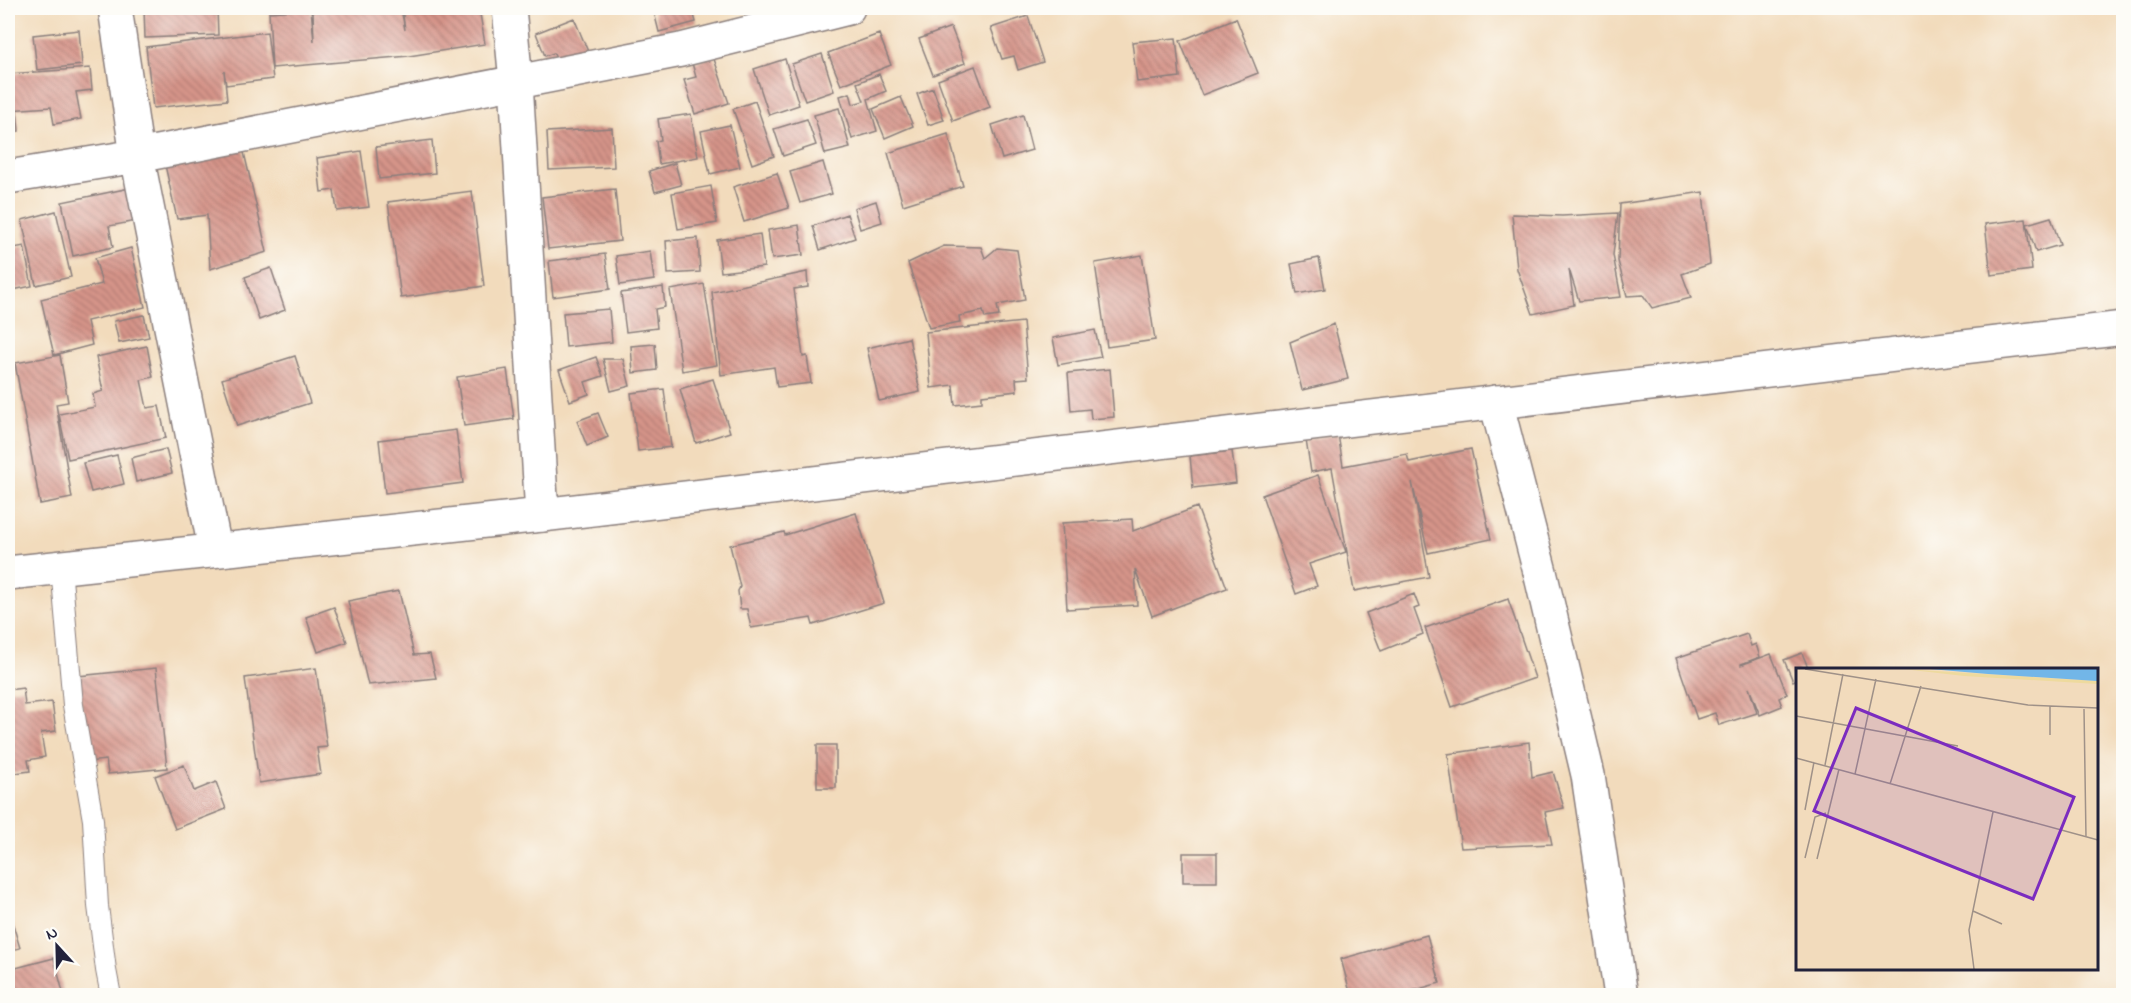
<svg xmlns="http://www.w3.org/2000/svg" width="2131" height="1003" font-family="'Indie Flower',sans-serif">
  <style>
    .building { fill: url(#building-back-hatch) }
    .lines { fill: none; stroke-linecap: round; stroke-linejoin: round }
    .lane-casing { stroke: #8a7e7c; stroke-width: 22 }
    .street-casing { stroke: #8a7e7c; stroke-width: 36 }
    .secondary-casing { stroke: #8a7e7c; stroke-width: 36 }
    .lane { stroke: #fff; stroke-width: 20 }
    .street { stroke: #fff; stroke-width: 33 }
    .secondary { stroke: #fff; stroke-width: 33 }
    .inset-road { fill: none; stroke: #9f9188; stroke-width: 1.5 }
    .view { fill: #7b2cbf; fill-opacity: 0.15; stroke: #7b2cbf; stroke-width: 3 }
    .inset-edge { fill: none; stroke: #22223b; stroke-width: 3 }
  </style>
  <defs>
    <pattern id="building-back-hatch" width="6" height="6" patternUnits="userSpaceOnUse" patternTransform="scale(1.5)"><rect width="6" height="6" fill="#d69489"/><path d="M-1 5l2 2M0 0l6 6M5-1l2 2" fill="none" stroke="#ad7871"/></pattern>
  </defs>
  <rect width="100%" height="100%" fill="#fdfcf7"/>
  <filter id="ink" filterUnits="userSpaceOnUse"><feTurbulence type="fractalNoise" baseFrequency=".0167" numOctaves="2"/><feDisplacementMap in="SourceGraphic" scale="12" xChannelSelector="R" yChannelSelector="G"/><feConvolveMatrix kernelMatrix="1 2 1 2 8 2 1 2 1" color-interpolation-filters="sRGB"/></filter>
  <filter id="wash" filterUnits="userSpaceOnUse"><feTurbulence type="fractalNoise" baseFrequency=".008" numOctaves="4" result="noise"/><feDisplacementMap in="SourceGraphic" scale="24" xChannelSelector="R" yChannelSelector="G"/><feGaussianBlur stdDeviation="1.35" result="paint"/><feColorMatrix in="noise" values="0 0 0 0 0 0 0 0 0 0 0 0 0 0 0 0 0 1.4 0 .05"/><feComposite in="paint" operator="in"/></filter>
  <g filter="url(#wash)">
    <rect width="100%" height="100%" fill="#f2dbbc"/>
    <g id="blocks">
      <!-- building -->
      <path class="building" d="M144 8H217L218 35 145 38Z
        M338 8H401L405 30 402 8H479L485 44 409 56 272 68 269 12 311 9 314 42 313 10Z
        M653 8H692L696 22 659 32Z
        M989 8H1009L991 14Z
        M1028 16 1043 62 1018 70 1014 56 1002 59 991 28Z
        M574 18 589 54 559 66 554 53 545 56 536 33Z
        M1236 18 1258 73 1202 95 1180 41Z
        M951 27 965 63 933 75 919 39Z
        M79 30 82 65 37 70 33 35Z
        M267 32 273 79 226 85 224 71 227 100 153 108 146 47Z
        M879 34 891 65 841 85 828 53Z
        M1176 38 1180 77 1137 82 1132 42Z
        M822 54 834 91 805 101 792 64Z
        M713 56 729 103 695 114 684 80 696 77 692 63Z
        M785 59 799 105 769 115 754 69Z
        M975 66 990 107 953 121 938 80Z
        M90 68 92 90 76 92 81 119 54 124 51 107 8 110V74Z
        M879 74 886 91 868 99 877 131 852 139 840 96 850 93 853 104 864 101 857 83Z
        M933 88 944 120 928 125 917 94Z
        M901 97 913 126 885 138 873 109Z
        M755 101 774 156 752 164 733 109Z
        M839 108 850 148 825 154 814 115Z
        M17 111 19 131 8 132V112Z
        M691 114 698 157 659 164 656 141 661 140 658 119Z
        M1023 115 1032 150 1002 159 992 125Z
        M807 119 816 145 783 156 774 129Z
        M730 125 740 167 710 174 701 131Z
        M612 128 614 167 549 170 547 132Z
        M948 134 963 186 903 205 888 153Z
        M432 140 435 173 379 179 376 147Z
        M243 148 267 252 210 269 207 215 177 219 165 165Z
        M361 151 369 207 337 211 334 190 321 192 317 158Z
        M823 162 832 194 800 203 790 172Z
        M675 163 681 185 655 192 649 171Z
        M777 173 789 208 744 222 733 187Z
        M711 186 717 223 678 229 672 193Z
        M130 188 137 221 109 226 113 247 73 256 62 202Z
        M615 189 620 241 548 249 542 197Z
        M472 191 484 286 401 298 388 202Z
        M1703 192 1710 264 1682 274 1691 298 1652 308 1643 295 1627 296 1618 261 1620 204Z
        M876 201 882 222 860 229 854 208Z
        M56 211 71 277 36 285 22 220Z
        M1618 213 1613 255 1621 297 1579 301 1569 269 1574 305 1533 314 1517 269 1512 214 1562 216Z
        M847 214 855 238 820 250 813 226Z
        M2051 217 2060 245 2036 252 2027 224Z
        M2026 219 2032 270 1991 275 1985 224Z
        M799 225 803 255 772 259 768 230Z
        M760 234 764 267 721 272 717 240Z
        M698 238 700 272 668 274 666 241Z
        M24 246 32 286 8 291V249Z
        M944 246 981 247 985 258 997 248 1017 250 1025 300 997 305 999 316 985 318 983 311 959 316 960 322 929 328 908 263Z
        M131 248 145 307 87 321 92 345 54 355 41 299 102 284 95 258Z
        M650 251 654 280 620 285 616 256Z
        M605 254 610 289 553 297 549 261Z
        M1142 255 1155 340 1107 347 1095 263Z
        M1319 258 1325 289 1297 294 1291 264Z
        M271 268 285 310 259 320 245 277Z
        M807 272 808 287 794 289 803 357 807 356 811 383 777 387 774 367 721 375 712 292Z
        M704 284 717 365 682 371 670 290Z
        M663 287 665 307 655 309 657 328 626 332 621 293Z
        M609 309 612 342 566 347 563 313Z
        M144 315 149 337 119 343 114 321Z
        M1023 322 1028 378 1016 379 1017 391 982 395V402L955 405 953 385 931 388 926 332Z
        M1334 324 1348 379 1302 390 1290 342Z
        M1095 330 1101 357 1058 365 1053 338Z
        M909 338 920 392 879 401 867 348Z
        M655 344 657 370 633 373 631 346Z
        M147 346 153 377 141 380 147 408 159 406 166 438 68 459 59 414 95 407 93 394 103 391 96 357Z
        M60 355 68 402 56 404 72 498 40 504 15 363Z
        M295 356 310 403 237 426 222 379Z
        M596 357 603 376 585 382 589 394 570 401 559 370Z
        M603 359H623L630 386 611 391Z
        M507 369 514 419 464 426 457 377Z
        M1110 369 1114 417 1091 419 1090 409 1071 411 1068 373Z
        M713 379 730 432 696 443 680 389Z
        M664 389 671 447 638 451 631 393Z
        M598 413 608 437 587 446 577 421Z
        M456 430 463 483 385 493 379 440Z
        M1338 434 1343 466 1407 454 1409 462 1471 449 1491 539 1428 553 1412 482 1429 577 1354 591 1332 468 1311 472 1306 440Z
        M166 449 172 473 136 482 131 458Z
        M1232 451 1236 483 1193 488 1190 456Z
        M117 455 124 484 91 492 83 463Z
        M1318 475 1346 552 1309 564 1317 586 1296 594 1262 495Z
        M8 477 12 494 8 495Z
        M1197 507 1227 588 1152 616 1135 569 1137 605 1067 609 1062 523 1132 519 1133 531Z
        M856 513 884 603 813 625 811 618 751 628 747 609H740L738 591 740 587 730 545 784 532 785 535Z
        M399 591 414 655 430 654 436 678 368 685 348 601Z
        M1414 594 1419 607 1414 609 1423 634 1381 651 1366 613Z
        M1508 599 1535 678 1452 707 1425 628Z
        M334 607 347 642 318 652 306 617Z
        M1747 634 1751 646 1756 644 1760 657 1741 664V665L1771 654 1787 694 1779 698 1782 706 1760 715 1749 688 1757 713 1719 725 1715 713 1697 719 1676 658Z
        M1802 653 1809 670H1798V679L1793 681 1784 660Z
        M156 668 167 768 108 774 106 760 87 762 78 676Z
        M316 668 327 747 317 748 321 774 259 783 245 678Z
        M23 688 25 705 52 702 56 731 41 733 45 757 28 760 30 771 8 774V690Z
        M1529 742 1532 777 1553 772 1564 808 1545 812 1552 844 1461 848 1448 754Z
        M817 745H836V788H817Z
        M184 765 194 791 216 782 226 809 175 829 155 776Z
        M1183 853H1217V882H1183Z
        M8 908 20 948 8 951Z
        M1427 935 1440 983 1394 996H1351L1341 959Z
        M54 958 64 996H8V970Z"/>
    </g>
  </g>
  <g filter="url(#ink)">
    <use href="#blocks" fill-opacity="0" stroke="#8a7e7c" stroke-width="1.5"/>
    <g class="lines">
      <!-- lane casing -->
      <g class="lane-casing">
        <path id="lane" d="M61 567 73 705 93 820 98 906 106 970 111 996"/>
      </g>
      <!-- street casing -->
      <g class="street-casing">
        <path id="street" d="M115 8 137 156 215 549
          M509 8 516 82 542 515
          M8 177 137 156 681 50 848 8
          M1496 402 1540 572 1588 775 1621 996"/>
      </g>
      <!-- secondary casing -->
      <g class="secondary-casing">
        <path id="secondary" d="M8 573 542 515 2124 328"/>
      </g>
      <!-- lane -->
      <use href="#lane" class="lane"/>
      <!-- street -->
      <use href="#street" class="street"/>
      <!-- secondary -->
      <use href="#secondary" class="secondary"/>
    </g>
  </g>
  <!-- overview -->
  <g transform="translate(1796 668)">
    <rect width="302" height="302" fill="#f2dbbc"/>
    <path d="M107 1 301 13V16L168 8Z" fill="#eeda9e"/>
    <path d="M134 1H301V13L192 6Z" fill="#72b6e8"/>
    <path class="inset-road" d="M9 1 232 37 302 40M288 41 290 169M0 48 162 78M254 67V38M0 90 302 172M29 97 47 6M59 106 80 11M94 116 125 18M9 142 18 94M9 190 19 149 30 145M21 191 43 101M177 243 206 256M178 301 173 262 197 144"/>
    <path class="view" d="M60 40 278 129 237 231 18 143Z"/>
    <rect width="302" height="302" class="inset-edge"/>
  </g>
  <!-- margin -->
  <rect width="2131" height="1003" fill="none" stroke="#fdfcf7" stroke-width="30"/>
  <!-- north arrow -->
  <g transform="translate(57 946) rotate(338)" stroke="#fdfcf7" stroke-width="4.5" paint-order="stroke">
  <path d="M0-4.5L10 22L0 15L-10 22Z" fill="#22223b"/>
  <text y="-9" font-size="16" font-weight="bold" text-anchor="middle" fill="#22223b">N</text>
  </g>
</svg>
